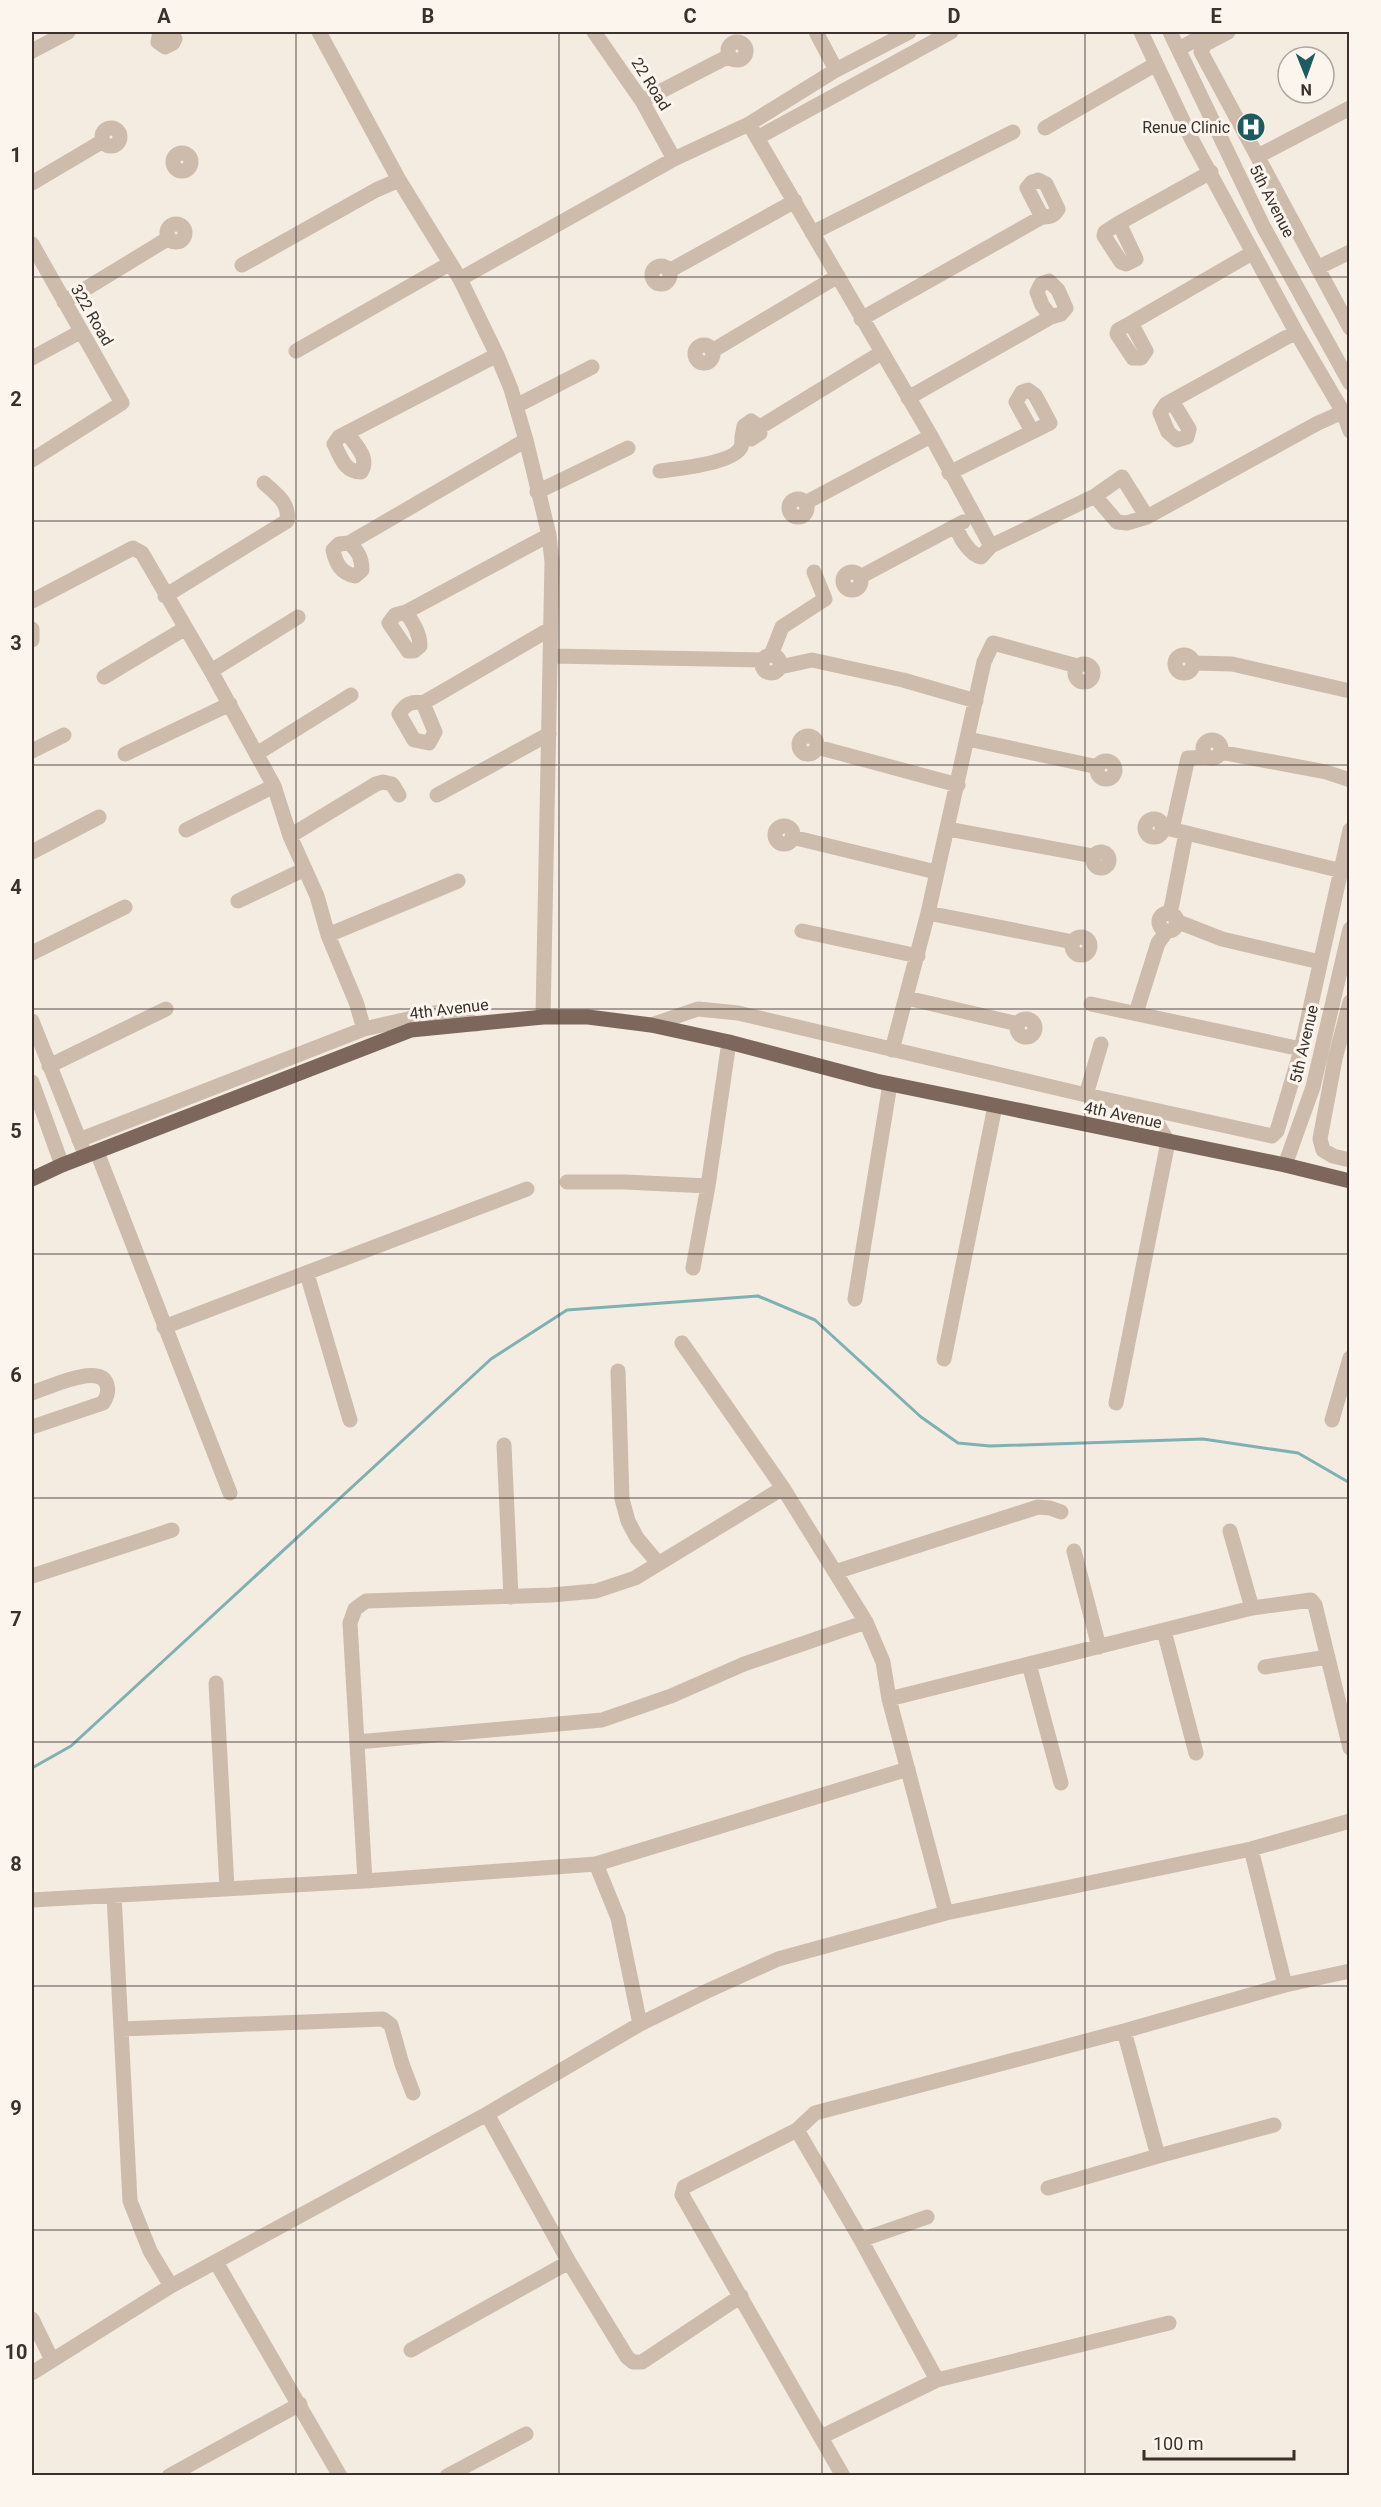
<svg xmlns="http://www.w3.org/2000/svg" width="1381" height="2507" font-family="Roboto,sans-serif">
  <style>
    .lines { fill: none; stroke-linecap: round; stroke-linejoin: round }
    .stream { stroke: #7fb0b2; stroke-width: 3 }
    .minor { stroke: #cdbbac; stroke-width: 15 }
    .major { stroke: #7d675c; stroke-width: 15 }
    .grid { fill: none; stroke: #3b302b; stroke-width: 1.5; stroke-opacity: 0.55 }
    .labels { text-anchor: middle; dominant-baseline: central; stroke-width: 6; stroke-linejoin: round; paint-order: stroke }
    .street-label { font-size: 16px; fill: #3b302b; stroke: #fbf5ee }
    .poi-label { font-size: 16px; fill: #3b302b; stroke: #fbf5ee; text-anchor: end }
    .neatline { fill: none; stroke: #3b302b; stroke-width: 2 }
    .grid-label { font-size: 20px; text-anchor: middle; font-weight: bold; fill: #3b302b }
  </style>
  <rect width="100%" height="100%" fill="#f4ebe1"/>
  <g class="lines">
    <!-- stream -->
    <path class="stream" d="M32 1768 71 1746 491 1359 567 1310 758 1296 815 1320 921 1417 958 1443 990 1446 1203 1439 1298 1453 1350 1483"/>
    <!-- minor -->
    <path class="minor" d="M160 32 158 42 165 47 173 43 175 39 172 32
      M319 32 399 180 460 279 497 355 511 389 526 440 549 535 552 562 543 1017
      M594 32 642 101 674 159
      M816 32 836 70
      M1141 32 1192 140 1296 332 1343 412 1350 431
      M1170 32 1264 228 1350 383
      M1228 32 1205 44 1201 52 1350 328
      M728 51a9 9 0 1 1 18 0a9 9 0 1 1-18 0Z
      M1179 49 1209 32
      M32 51 68 32
      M642 101 729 56
      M749 124 931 436 991 546
      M1045 128 1156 64
      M102 137a9 9 0 1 1 18 0a9 9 0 1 1-18 0Z
      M757 138 951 32
      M173 162a9 9 0 1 1 18 0a9 9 0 1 1-18 0Z
      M1258 156 1350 108
      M32 183 103 141
      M1119 223 1136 259 1126 264 1121 262 1104 236 1105 232Z
      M1119 223 1211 172
      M167 233a9 9 0 1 1 18 0a9 9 0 1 1-18 0Z
      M812 233 1013 132
      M32 244 122 403 32 460
      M242 265 376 190 399 180
      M652 275a9 9 0 1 1 18 0a9 9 0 1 1-18 0Z
      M1319 267 1350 252
      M669 271 795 201
      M460 279 674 159 749 124 836 70 909 32
      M64 302 169 238
      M861 319 1042 217C1050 217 1054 216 1058 209L1046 184 1038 180 1032 182 1027 188 1042 217
      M1131 323 1252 253
      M1131 323 1146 351 1141 358H1133L1117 334 1118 330Z
      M695 354a9 9 0 1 1 18 0a9 9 0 1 1-18 0Z
      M296 351 449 264
      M712 351 838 276
      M32 358 80 332
      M908 398 1051 317 1061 314 1066 308 1058 290 1049 281 1041 284 1037 292 1042 305 1051 317
      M1172 401 1189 429 1187 437 1177 440 1168 432 1160 413 1166 404 1296 332
      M516 406 592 367
      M751 421 760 427V433L751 439 742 437 744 426Z
      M760 427 881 353
      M348 434C356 446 370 458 361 472 344 472 341 457 334 444L339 437 497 355
      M660 471C677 469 734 463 741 447 742 444 742 440 742 437
      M949 473 1050 423 1035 395 1028 390 1022 392 1016 402 1032 431
      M537 492 628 448
      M1095 496 1117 522 1127 523 1147 517 1318 423 1343 412
      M789 508a9 9 0 1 1 18 0a9 9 0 1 1-18 0Z
      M805 503 931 436
      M957 526C958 537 971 555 981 557L991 546 1095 496 1122 477 1147 517
      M349 543C358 551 362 558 362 570L355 576C341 573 336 564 333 550L339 544 349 543 526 440
      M843 581a9 9 0 1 1 18 0a9 9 0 1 1-18 0Z
      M860 577 963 522
      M165 596 287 521C290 503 277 495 264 483
      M32 601 133 548 142 553 211 671 274 786 290 836 317 896 328 935 356 1002 364 1029
      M406 612C413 623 420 633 420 646L414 651H408L389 623 395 615 406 612 549 535
      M32 629V640
      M771 655 782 627 825 599 814 572
      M762 664a9 9 0 1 1 18 0a9 9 0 1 1-18 0Z
      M1175 664a9 9 0 1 1 18 0a9 9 0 1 1-18 0Z
      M551 656 763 660
      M1193 663 1232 664 1350 691
      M1075 673a9 9 0 1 1 18 0a9 9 0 1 1-18 0Z
      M780 667 812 660 903 680 976 701
      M211 671 298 617
      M104 677 184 629
      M423 703 435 732 429 743 414 740 399 714C405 705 411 700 423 703L550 629
      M799 745a9 9 0 1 1 18 0a9 9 0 1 1-18 0Z
      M968 739 1098 767
      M1203 749a9 9 0 1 1 18 0a9 9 0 1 1-18 0Z
      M817 747 958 785
      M32 751 64 735
      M1220 752 1326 772 1350 780
      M258 753 351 695
      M125 754 230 704
      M1097 770a9 9 0 1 1 18 0a9 9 0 1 1-18 0Z
      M437 795 549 734
      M1145 828a9 9 0 1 1 18 0a9 9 0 1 1-18 0Z
      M775 835a9 9 0 1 1 18 0a9 9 0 1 1-18 0Z
      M1162 827 1342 871
      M948 829 1093 856
      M1172 829 1188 758 1207 757
      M186 830 274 786
      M290 836 376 784 383 782 392 784 399 795
      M792 837 936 872
      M1093 860a8 8 0 1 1 16 0a8 8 0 1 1-16 0Z
      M32 852 99 817
      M238 901 305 869
      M928 913 1073 942
      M1159 922a9 9 0 1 1 18 0a9 9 0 1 1-18 0Z
      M1170 914 1186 833
      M1176 921 1222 939 1320 962
      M802 931 918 956
      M328 935 458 881
      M1072 946a9 9 0 1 1 18 0a9 9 0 1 1-18 0Z
      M32 953 125 907
      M907 998 1018 1024
      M1350 1002 1335 1059 1320 1139 1323 1150 1333 1156 1350 1160
      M1091 1004 1301 1049
      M1136 1013 1158 943 1167 931
      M1017 1028a9 9 0 1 1 18 0a9 9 0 1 1-18 0Z
      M32 1021 83 1149
      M651 1025 698 1009 738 1013 1086 1095 1272 1136 1277 1131 1300 1054 1350 830
      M892 1050 928 913 984 662 993 643 1077 666
      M49 1066 166 1009
      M32 1082 62 1165
      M1086 1095 1101 1044
      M79 1140 364 1029 443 1011 476 1024
      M97 1152 230 1493
      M1285 1165 1313 1087 1350 929
      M567 1182H625L708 1186
      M693 1268 708 1186 729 1042
      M307 1274 350 1420
      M855 1299 890 1084
      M164 1327 527 1189
      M682 1343 783 1488 866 1622 883 1662 889 1699 946 1913
      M944 1359 995 1106
      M618 1371 622 1499 628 1521 637 1538 658 1563
      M32 1393C47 1388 101 1362 107 1385 109 1392 107 1397 103 1403L32 1427
      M1116 1403 1168 1142 1149 1109
      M1332 1420 1350 1358
      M504 1445 511 1597
      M1230 1531 1252 1608
      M1074 1551 1099 1647
      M835 1572 1038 1507 1050 1508 1061 1512
      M32 1576 172 1530
      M1164 1631 1196 1753
      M1029 1664 1061 1783
      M1265 1667 1328 1657
      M216 1683 227 1888
      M889 1699 1252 1608 1311 1600 1315 1605 1350 1748
      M357 1742 602 1720 671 1696 744 1664 866 1622
      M1251 1849 1285 1985
      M596 1864 618 1918 640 2024
      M365 1881 350 1623 355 1609 366 1601 551 1595 596 1591 635 1578 783 1488
      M114 1895 130 2201 150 2251 171 2286
      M32 1900 365 1881 596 1864 908 1769
      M121 2029 383 2019 391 2025 402 2064 413 2093
      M487 2114 569 2262 627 2357 633 2362H642L741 2296
      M797 2130 861 2240 937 2380 1169 2323
      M1158 2156 1274 2125
      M1048 2188 1158 2156 1124 2031
      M861 2240 927 2217
      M216 2262 340 2476
      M32 2319 51 2358
      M411 2350 569 2262
      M32 2373 171 2286 487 2114 640 2024 705 1992 778 1959 946 1913 1251 1849 1350 1821
      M821 2437 937 2380
      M169 2476 300 2404
      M447 2476 526 2434
      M843 2476 682 2195 684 2187 797 2130 815 2113 1124 2031 1285 1985 1350 1971"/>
    <!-- major -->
    <path class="major" d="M32 1179 62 1165 411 1030 543 1017H588L651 1025 729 1042 876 1081 1285 1165 1350 1181"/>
  </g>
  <!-- grid -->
  <path class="grid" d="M296 32V2476M559 32V2476M822 32V2476M1085 32V2476M32 277H1350M32 521H1350M32 765H1350M32 1009H1350M32 1254H1350M32 1498H1350M32 1742H1350M32 1986H1350M32 2230H1350"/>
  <!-- icons -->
  <defs>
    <g id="hospital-disc" transform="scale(1.5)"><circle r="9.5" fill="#1f5a5e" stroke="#fbf5ee"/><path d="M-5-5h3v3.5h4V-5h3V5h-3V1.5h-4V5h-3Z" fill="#fff"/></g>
  </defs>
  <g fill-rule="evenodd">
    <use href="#hospital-disc" x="1251" y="127"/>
  </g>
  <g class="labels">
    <!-- street labels -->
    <g class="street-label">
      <text transform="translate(651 84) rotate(58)">22 Road</text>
      <text transform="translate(1272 201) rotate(63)">5th Avenue</text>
      <text transform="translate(92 315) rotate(60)">322 Road</text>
      <text transform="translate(449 1009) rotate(-7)">4th Avenue</text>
      <text transform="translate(1304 1044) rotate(-77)">5th Avenue</text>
      <text transform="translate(1123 1115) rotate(12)">4th Avenue</text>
    </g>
    <!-- poi labels -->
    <g class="poi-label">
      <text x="1230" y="127">Renue Clinic</text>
    </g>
  </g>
  <!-- border -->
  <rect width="1381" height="2507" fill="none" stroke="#fbf5ee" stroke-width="66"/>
  <!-- north arrow -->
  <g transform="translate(1306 75) rotate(179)"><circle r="28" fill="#fbf5ee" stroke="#aea6a0" stroke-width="1.5"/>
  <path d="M0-4.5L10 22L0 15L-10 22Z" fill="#1f5a5e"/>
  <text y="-9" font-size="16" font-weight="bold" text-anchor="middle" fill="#3b302b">N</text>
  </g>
  <!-- scale -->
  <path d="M1144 2450v9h150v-9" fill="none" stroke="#3b302b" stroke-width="3"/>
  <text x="1153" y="2450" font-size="18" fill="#3b302b" stroke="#fbf5ee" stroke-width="4.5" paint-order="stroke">100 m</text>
  <rect x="33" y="33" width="1315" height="2441" class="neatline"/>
  <g class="grid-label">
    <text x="164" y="23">A</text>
    <text x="428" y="23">B</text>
    <text x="690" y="23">C</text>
    <text x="954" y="23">D</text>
    <text x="1216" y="23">E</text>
    <text x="16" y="162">1</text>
    <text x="16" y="406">2</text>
    <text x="16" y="650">3</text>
    <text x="16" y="894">4</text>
    <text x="16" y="1138">5</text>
    <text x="16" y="1382">6</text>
    <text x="16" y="1626">7</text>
    <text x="16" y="1871">8</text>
    <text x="16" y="2115">9</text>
    <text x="16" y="2359">10</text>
  </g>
</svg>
